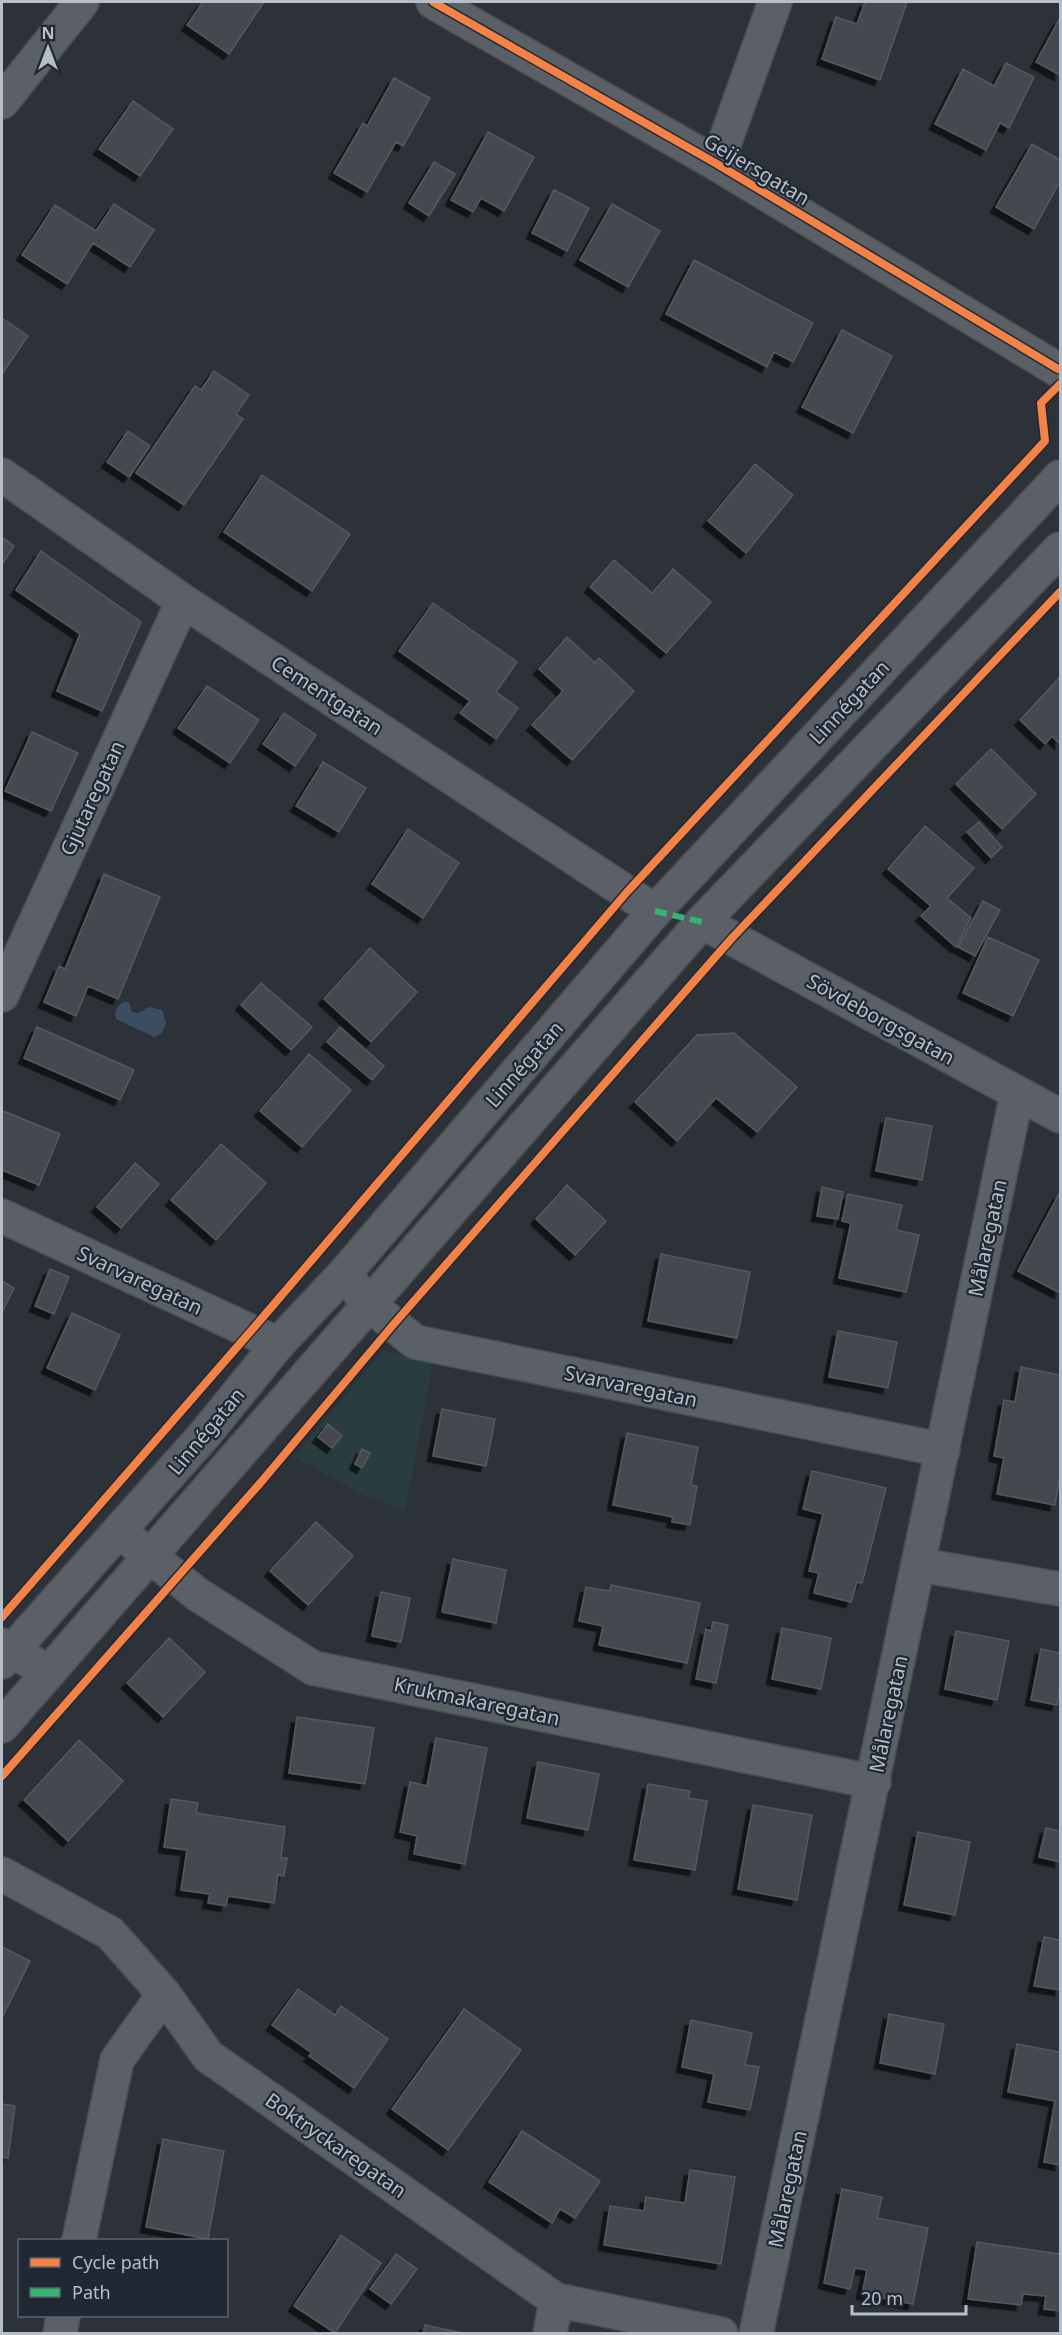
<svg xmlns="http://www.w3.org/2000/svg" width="1062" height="2335" font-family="'Noto Sans',sans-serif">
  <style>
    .green { fill: #293c3e }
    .water { fill: #3b4d62 }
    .building { fill: #44494f; stroke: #54595f; stroke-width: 1.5; filter: url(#shadow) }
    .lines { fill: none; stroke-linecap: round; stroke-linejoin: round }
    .minor-casing { stroke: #4a4e53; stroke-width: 36 }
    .tertiary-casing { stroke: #4a4e53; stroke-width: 36 }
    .minor { stroke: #5b6067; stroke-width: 33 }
    .tertiary { stroke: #5b6067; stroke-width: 33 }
    .quiet { stroke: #33b770; stroke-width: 6; stroke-dasharray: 12 6; stroke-linecap: butt }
    .cycleway-casing { stroke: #1f2833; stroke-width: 11 }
    .cycleway { stroke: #f48246; stroke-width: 8 }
    .labels { text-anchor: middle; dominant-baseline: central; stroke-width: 4.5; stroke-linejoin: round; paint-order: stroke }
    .street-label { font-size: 20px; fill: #b6bec9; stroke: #1f2833 }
  </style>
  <defs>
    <filter id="shadow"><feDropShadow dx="-5.5" dy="5.5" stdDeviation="0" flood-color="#0009"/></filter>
  </defs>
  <rect width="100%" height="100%" fill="#2c3238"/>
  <!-- green -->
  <path class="green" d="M382 1351 433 1363 405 1511 365 1496 294 1457Z"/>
  <!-- water -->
  <path class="water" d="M125 1002H129L132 1012 138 1013 149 1007 162 1010 166 1023 162 1033 154 1037 116 1019C114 1010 117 1005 125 1002Z"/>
  <!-- building -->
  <path class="building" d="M203 2H264L229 54 187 25Z
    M865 2H907L880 80 822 59 836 17 857 24Z
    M1060 18V75L1036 62Z
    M1006 63 1034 77 1009 128 1000 123 986 150 935 124 963 69 994 86Z
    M394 78 430 98 403 146 396 142 367 192 334 173 363 123 367 126Z
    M133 101 173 129 140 176 99 149Z
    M488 132 534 157 504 211 481 198 473 212 451 200Z
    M1032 144 1060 160V181L1034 229 996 207Z
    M434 162 455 174 429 216 409 203Z
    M554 190 589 208 567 251 532 233Z
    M114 204 154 230 130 267 93 243 67 284 22 255 55 205 96 231Z
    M612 204 660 231 628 287 580 260Z
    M694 260 813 323 793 362 774 352 767 367 666 314Z
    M2 318 28 336 2 374Z
    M842 330 892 356 853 433 802 407Z
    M214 371 249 395 236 414 243 419 184 505 136 473 195 386 201 390Z
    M128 431 150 446 129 477 107 462Z
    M755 464 793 495 746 553 708 521Z
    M262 475 350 534 312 591 224 532Z
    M2 537 14 546 2 565Z
    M41 551 141 622 102 711 57 691 80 634 16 590Z
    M614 560 652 593 673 569 711 602 666 653 590 587Z
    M433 603 517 662 496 692 518 708 496 739 460 713 470 701 399 651Z
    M567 637 595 663 599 658 634 691 572 760 532 725 563 691 539 669Z
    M1060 677V744L1052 736 1045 744 1020 720Z
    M207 686 259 720 230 763 178 728Z
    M284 713 316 735 295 766 263 744Z
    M32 732 78 753 51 811 5 791Z
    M991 749 1036 794 1002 829 956 784Z
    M323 762 366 788 339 832 296 806Z
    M979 822 1002 847 991 858 967 832Z
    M925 826 974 868 947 898 971 918 956 947 921 916 931 906 888 869Z
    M408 829 459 863 423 918 372 884Z
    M104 874 160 897 118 999 88 986 76 1016 44 1002 59 966 65 969Z
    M983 901 1000 910 975 956 958 947Z
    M988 937 1039 960 1013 1016 963 993Z
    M370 948 417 992 371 1042 324 999Z
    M261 983 312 1027 291 1050 241 1005Z
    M37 1027 134 1070 120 1100 24 1058Z
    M340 1027 384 1066 372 1080 327 1042Z
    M734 1033 797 1087 757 1132 716 1098 677 1141 635 1102 697 1035Z
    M309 1054 351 1090 302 1147 260 1111Z
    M3 1111 60 1134 39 1185 2 1170V1115Z
    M886 1118 932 1126 922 1180 876 1171Z
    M221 1144 266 1183 216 1240 171 1200Z
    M135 1163 159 1184 121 1228 97 1207Z
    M567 1185 606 1221 575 1255 536 1219Z
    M822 1187 843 1192 838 1219 817 1216Z
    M848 1194 902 1205 896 1230 919 1235 906 1292 839 1278 851 1223 842 1221Z
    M1059 1194 1060 1195V1293L1018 1271Z
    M661 1254 750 1272 737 1338 648 1321Z
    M50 1269 69 1277 54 1314 35 1306Z
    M2 1281 14 1288 2 1312Z
    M72 1313 120 1335 95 1390 47 1368Z
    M838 1331 897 1342 888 1388 829 1377Z
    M1021 1367 1060 1375V1476L1055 1505 997 1494 1004 1458 994 1456 1004 1400 1015 1402Z
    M442 1409 495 1419 486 1466 433 1456Z
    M328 1424 342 1436 332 1448 318 1437Z
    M627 1433 698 1447 691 1485 697 1486 690 1525 672 1522 673 1517 613 1505Z
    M362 1449 370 1453 362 1468 355 1464Z
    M812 1471 886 1488 862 1583 857 1582 851 1602 814 1593 819 1573 809 1571 823 1514 803 1509Z
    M316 1522 353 1556 308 1605 270 1571Z
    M453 1559 506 1570 496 1623 442 1612Z
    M611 1585 700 1603 687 1663 599 1645 603 1626 579 1621 586 1587 610 1591Z
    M381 1592 410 1598 401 1642 372 1636Z
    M713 1622 728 1625 716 1683 696 1679 706 1629 711 1631Z
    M782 1628 831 1638 821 1689 772 1679Z
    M956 1631 1009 1641 997 1700 945 1689Z
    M169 1638 205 1672 163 1717 127 1683Z
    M1041 1649 1060 1653V1687L1057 1705 1031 1700Z
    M297 1717 374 1728 365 1784 289 1773Z
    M436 1738 487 1748 465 1864 414 1854 417 1836 400 1832 410 1782 427 1786Z
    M79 1740 123 1781 68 1841 24 1800Z
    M538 1762 599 1774 588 1830 527 1818Z
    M648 1784 690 1791 688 1798 707 1801 695 1870 634 1860Z
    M171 1799 198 1803 196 1813 285 1827 281 1858H287L284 1876 278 1875 274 1903 228 1896 226 1906 208 1903 210 1894 181 1890 187 1850 164 1847Z
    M753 1805 812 1815 797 1900 738 1889Z
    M1046 1828 1060 1831V1862L1039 1857Z
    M918 1832 970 1842 955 1915 904 1905Z
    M1044 1937 1060 1940V1990L1034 1986Z
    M2 1947 30 1961 2 2018Z
    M298 1989 335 2015 341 2006 388 2039 354 2088 309 2056 312 2053 272 2025Z
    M464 2009 521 2050 448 2150 392 2109Z
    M889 2014 944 2024 935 2074 880 2063Z
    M691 2020 752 2033 745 2065 759 2067 750 2110 708 2102 714 2074 682 2067Z
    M1017 2044 1060 2052V2165L1044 2162 1055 2101 1008 2092Z
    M2 2104 15 2106 8 2158 2 2157Z
    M522 2131 600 2181 575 2218 560 2209 552 2223 489 2182Z
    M163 2139 224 2151 208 2239 146 2227Z
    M690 2170 735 2177 721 2264 604 2245 610 2206 644 2211 646 2197 685 2203Z
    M842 2189 882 2197 877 2218 928 2228 913 2304 862 2294 867 2270 855 2268 850 2289 824 2283Z
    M341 2235 381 2263 335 2333 294 2306Z
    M977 2242 1060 2254V2311L1044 2309 1046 2296 1023 2294 1021 2305 968 2299Z
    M396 2254 417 2269 391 2304 370 2289Z
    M425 2325 467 2334H423Z"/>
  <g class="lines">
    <!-- minor casing -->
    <g class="minor-casing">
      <path id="minor" d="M2 102 82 2
        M717 164 775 2
        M2 475 183 601 655 911
        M702 922 1060 1116
        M2 995 183 601
        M2 1216 278 1344
        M344 1274 370 1305 415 1342 943 1450
        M119 1531 197 1594 313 1668 874 1782
        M920 1565 1060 1589
        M2 1645 49 1672
        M2 1874 110 1933 164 1994 208 2056 556 2300 721 2334
        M79 2240 117 2060 164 1994
        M60 2334 63 2316
        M550 2334 556 2300
        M756 2334 1017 1094"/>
    </g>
    <!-- tertiary casing -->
    <g class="tertiary-casing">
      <path id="tertiary" d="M433 2 717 164 1060 371
        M2 1662 206 1433 278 1344 344 1274 655 911 1060 477
        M2 1726 702 922 1060 549"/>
    </g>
    <!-- minor -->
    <use href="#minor" class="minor"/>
    <!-- tertiary -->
    <use href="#tertiary" class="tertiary"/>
    <!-- quiet -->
    <path class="quiet" d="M655 911 702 922"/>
    <!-- cycleway casing -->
    <g class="cycleway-casing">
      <path id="cycleway" d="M433 2 717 164 1058 369
        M2 1617 251 1331 627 892 1045 441 1041 403 1060 384
        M2 1776 262 1481 393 1325 732 938 1060 592"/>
    </g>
    <!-- cycleway -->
    <use href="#cycleway" class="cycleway"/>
  </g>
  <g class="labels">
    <!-- street labels -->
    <g class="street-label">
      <text transform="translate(757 169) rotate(31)">Geijersgatan</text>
      <text transform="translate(327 695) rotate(33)">Cementgatan</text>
      <text transform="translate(849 702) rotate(-47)">Linnégatan</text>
      <text transform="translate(92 798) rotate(-65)">Gjutaregatan</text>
      <text transform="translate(881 1019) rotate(29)">Sövdeborgsgatan</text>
      <text transform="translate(524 1064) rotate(-49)">Linnégatan</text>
      <text transform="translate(987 1238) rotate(-78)">Målaregatan</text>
      <text transform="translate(140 1280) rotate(25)">Svarvaregatan</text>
      <text transform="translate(631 1386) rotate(12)">Svarvaregatan</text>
      <text transform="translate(206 1431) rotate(-50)">Linnégatan</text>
      <text transform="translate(477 1701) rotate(12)">Krukmakaregatan</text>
      <text transform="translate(888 1714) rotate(-78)">Målaregatan</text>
      <text transform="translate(336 2145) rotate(35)">Boktryckaregatan</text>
      <text transform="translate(787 2189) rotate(-78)">Målaregatan</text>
    </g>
  </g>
  <!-- border -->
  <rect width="1062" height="2335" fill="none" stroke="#b6bec9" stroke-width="6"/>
  <!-- legend -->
  <rect x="18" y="2239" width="210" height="78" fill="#1f2833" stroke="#5b646f" stroke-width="1.5"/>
  <rect x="30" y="2258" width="30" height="9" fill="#f48246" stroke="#5b646f" stroke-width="1.5"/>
  <text x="72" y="2269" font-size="18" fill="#b6bec9">Cycle path</text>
  <rect x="30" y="2288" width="30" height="9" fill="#33b770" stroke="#5b646f" stroke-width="1.5"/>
  <text x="72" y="2299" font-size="18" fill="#b6bec9">Path</text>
  <!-- north arrow -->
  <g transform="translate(48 48)" stroke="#1f2833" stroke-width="4.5" paint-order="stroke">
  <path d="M0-4.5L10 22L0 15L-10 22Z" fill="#b6bec9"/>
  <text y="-9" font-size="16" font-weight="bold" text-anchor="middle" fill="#b6bec9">N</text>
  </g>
  <!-- scale -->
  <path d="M852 2305v9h114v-9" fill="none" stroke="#b6bec9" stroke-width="3"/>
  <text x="861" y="2305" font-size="18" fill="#b6bec9" stroke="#1f2833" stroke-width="4.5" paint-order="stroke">20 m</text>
</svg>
